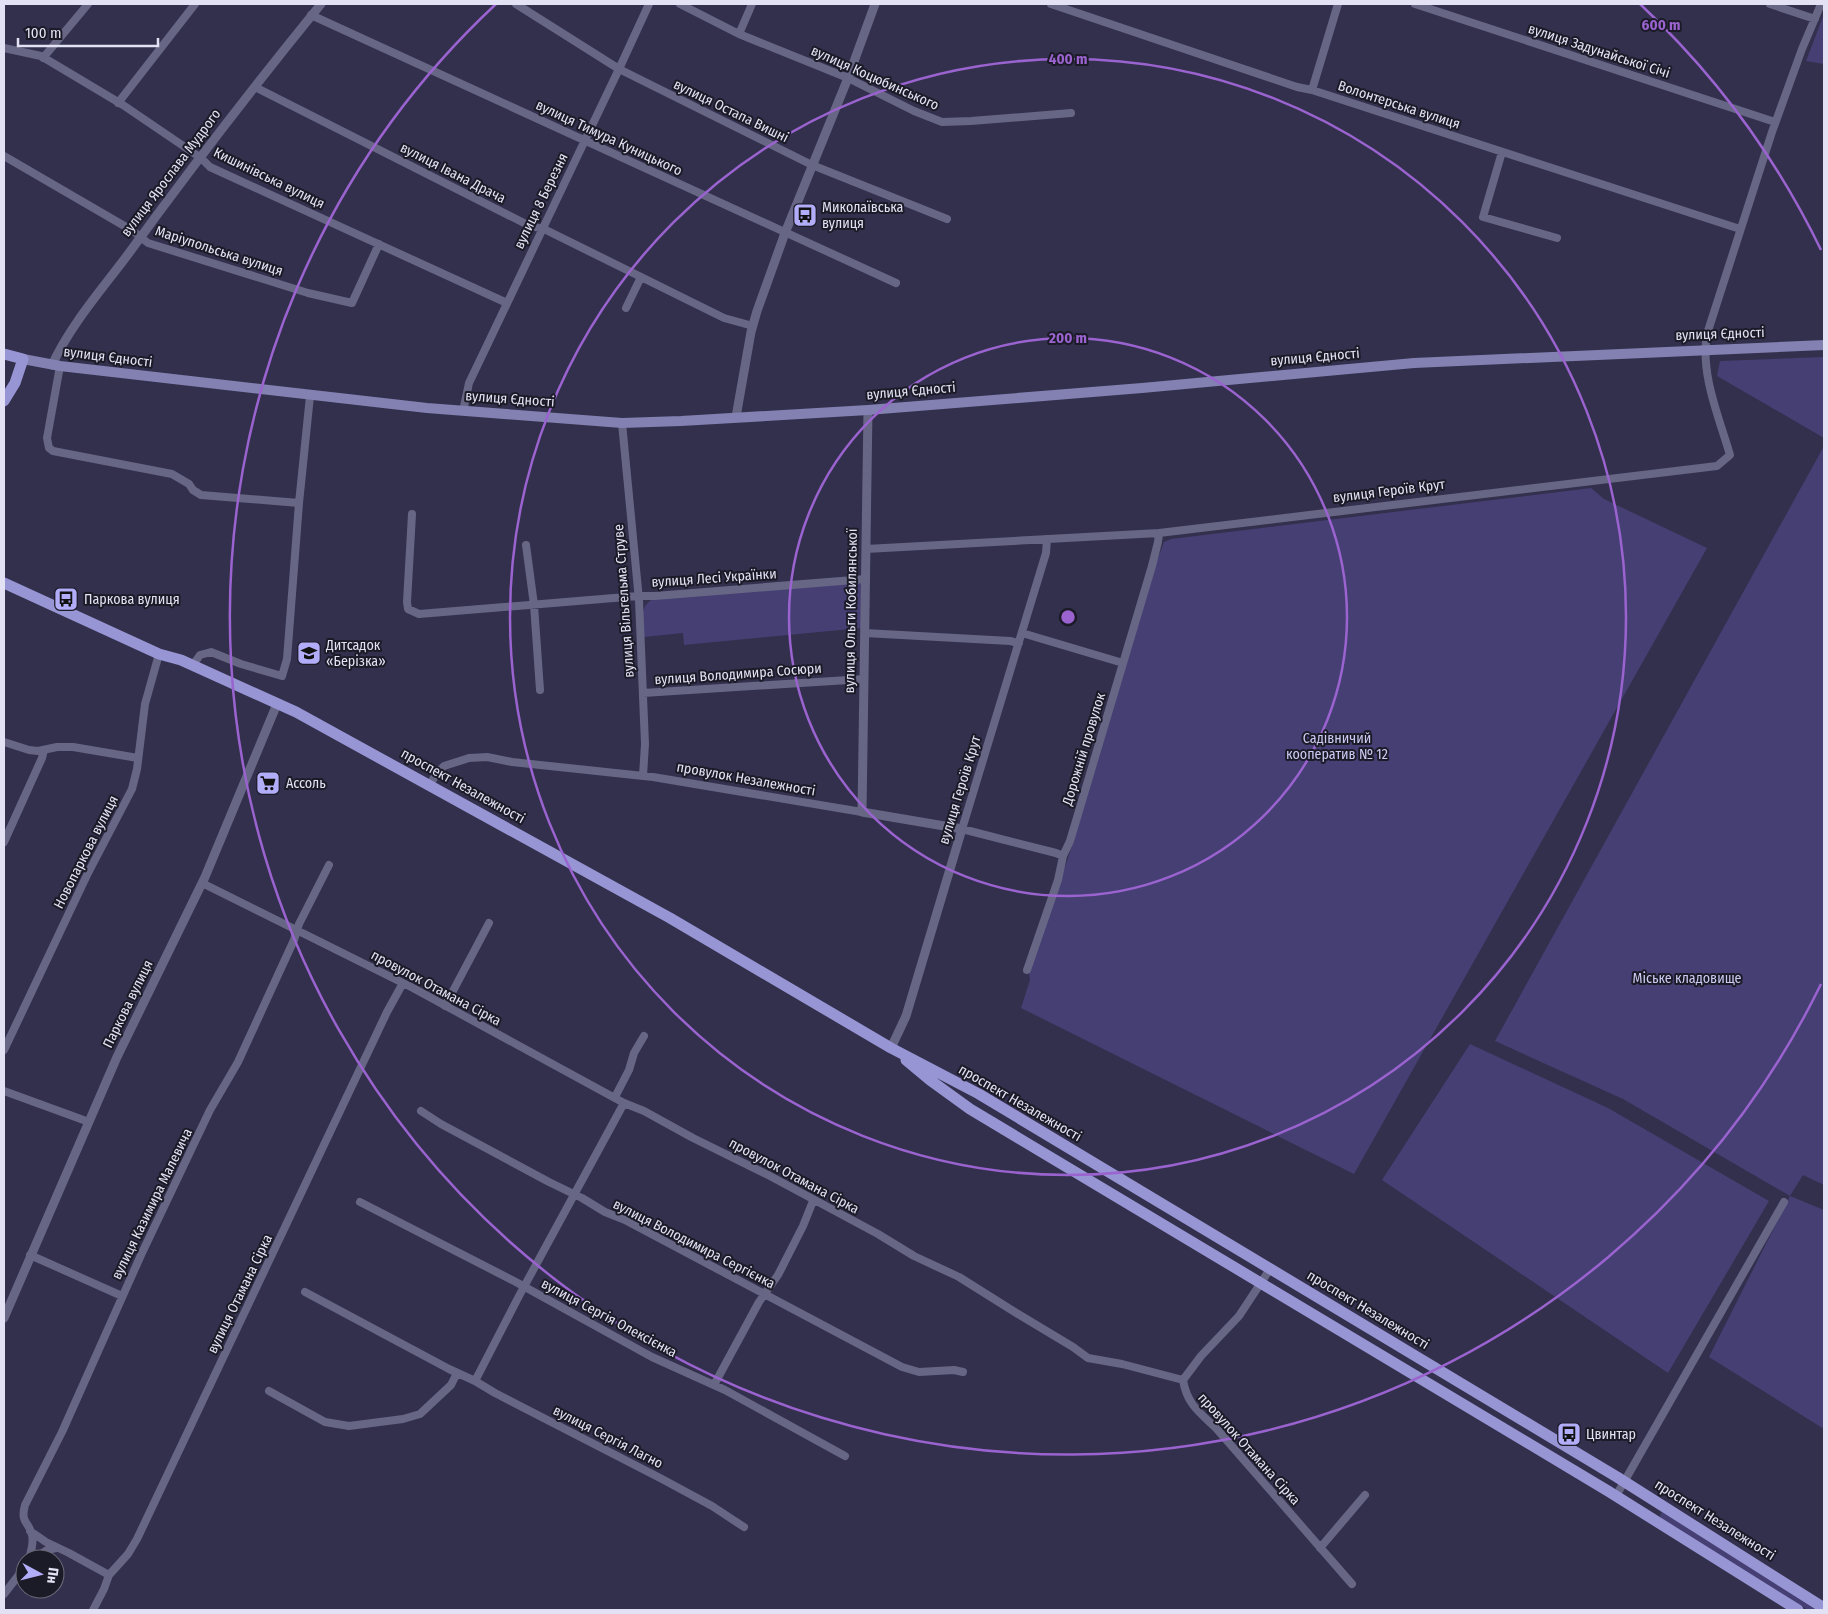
<svg xmlns="http://www.w3.org/2000/svg" width="1828" height="1614" font-family="'Fira Sans Condensed',sans-serif">
  <style>
    .green { fill: #453f74 }
    .lines { fill: none; stroke-linecap: round; stroke-linejoin: round }
    .minor { stroke: #676685; stroke-width: 8 }
    .tertiary { stroke: #676685; stroke-width: 9 }
    .secondary { stroke: #8380b2; stroke-width: 10 }
    .primary { stroke: #9895d5; stroke-width: 11 }
    .ring { fill: none; stroke: #9a63cf; stroke-width: 2.5 }
    .labels { text-anchor: middle; dominant-baseline: central; stroke-width: 4; stroke-linejoin: round; paint-order: stroke }
    .street-label { font-size: 14px; fill: #e3e2f4; stroke: #1b1a27 }
    .poi-label { font-size: 14px; fill: #e3e2f4; stroke: #1b1a27; text-anchor: start }
    .park-label { font-size: 14px; fill: #cccbf3; stroke: #1b1a27 }
    .centre { fill: #9a63cf; stroke: #1b1a27; stroke-width: 2.5 }
    .ring-label { font-size: 15px; text-anchor: middle; font-weight: bold; fill: #9a63cf; stroke: #1b1a27; stroke-width: 4; stroke-linejoin: round; paint-order: stroke }
  </style>
  <rect width="100%" height="100%" fill="#32304c"/>
  <!-- green -->
  <path class="green" d="M1824 14V64L1806 61Z
    M1824 357V438L1717 376 1720 361Z
    M1824 446V1185L1803 1175 1790 1196 1824 1210V1429L1709 1357 1790 1196 1623 1099 1495 1041Z
    M1591 488 1604 499 1707 548 1354 1174 1021 1008 1030 980 1029 973 1073 843 1155 566 1164 542 1171 539Z
    M861 583V628L684 645 683 633 644 637C643 621 638 604 656 598Z
    M1470 1044 1608 1108 1769 1201 1668 1373 1382 1180Z
    M1662 1512 1664 1513 1818 1610H1808L1661 1518 1660 1515Z"/>
  <g class="lines">
    <!-- minor -->
    <path class="minor" d="M516 4 619 69 812 165 947 219
      M680 4 739 34 848 78 914 111 942 122 971 121 1071 113
      M1051 4 1297 87 1312 90 1740 229
      M1415 4 1775 122
      M1770 4 1815 19
      M311 15 896 283
      M739 34 752 4
      M4 48 41 56 123 105 201 158 210 167 507 303
      M43 58 88 4
      M255 87 528 225 546 230 724 318 753 326
      M1312 90 1338 4
      M118 103 195 4
      M1502 152 1483 217 1557 238
      M4 156 133 231 148 243 308 293 352 303 379 244
      M626 308 641 277
      M60 366 47 438 49 448 53 451 172 474 189 484 193 490 201 495 299 503
      M463 411 469 383 619 69 649 4
      M622 423 639 600 645 744 643 776
      M412 514 407 602 408 609 419 614 638 596H655L866 579
      M1047 539 1046 553 962 829 1056 853 1063 856
      M526 545 534 605 540 690
      M866 549 1159 533 1717 466 1730 455C1719 417 1700 374 1707 334L1772 132 1802 49 1821 4
      M865 633 1010 641 1019 643
      M1022 633 1123 663
      M193 665 200 655 211 652 241 664 282 676 287 659 299 503 310 396
      M643 693 864 679
      M4 742 29 750 38 751 57 747H73L138 758
      M430 785 436 774 444 766 469 758 487 757 512 762 653 777 862 812
      M4 842 42 758 44 750
      M202 883 413 988 624 1103 644 1111 693 1138 770 1176 878 1234 914 1256 959 1277 1018 1314 1073 1347 1088 1358 1122 1364 1183 1380
      M1027 970 1058 880 1063 856 1070 841 1152 566 1158 542 1159 533
      M445 1006 489 923
      M4 1050 87 875 132 789 137 769 145 704 159 654
      M4 1091 89 1122
      M615 1097 629 1070 634 1053 644 1036
      M421 1111 441 1124 549 1182 582 1198 605 1212 625 1220 902 1367 919 1372 954 1370 963 1372
      M360 1202 514 1281 652 1357 725 1390 845 1456
      M30 1255 122 1296
      M305 1292 449 1369 475 1381 495 1393 662 1479 712 1506 744 1527
      M1183 1380C1187 1404 1199 1412 1216 1428L1352 1584
      M1183 1380 1201 1356 1239 1316 1270 1269
      M475 1381 519 1296 624 1103
      M714 1385 759 1302 778 1275 803 1226 813 1201
      M269 1391 325 1422 349 1426 403 1419 420 1414 451 1385 457 1373
      M1616 1496 1784 1202
      M30 1531 46 1542 69 1553 109 1575
      M1320 1548 1365 1495
      M29 1559C31 1552 34 1542 32 1535 29 1521 20 1524 25 1505L62 1432 141 1255 210 1110 238 1062 294 940 299 924 329 865
      M33 1559 47 1550 56 1548
      M4 1594 25 1567
      M93 1610 104 1589 109 1575 128 1554 137 1539 387 1012 403 983"/>
    <!-- tertiary -->
    <path class="tertiary" d="M52 365C71 324 103 288 129 253 191 168 255 85 321 4
      M868 410 862 812 962 829 906 1016 891 1048
      M736 417 751 332 757 311 785 233 848 78 875 4
      M4 1318 117 1057 205 877 277 704"/>
    <!-- secondary -->
    <path class="secondary" d="M23 359 60 366 427 408 622 423 681 421 868 410 1142 388 1414 363 1824 345"/>
    <!-- primary -->
    <path class="primary" d="M4 354 23 359 15 383 4 401
      M4 583 159 654 181 660 296 712 670 918 891 1048 979 1094 1617 1477 1824 1608
      M906 1060 930 1080 970 1109 1608 1491 1798 1610"/>
  </g>
  <!-- distance rings -->
  <g class="ring">
    <circle cx="1068" cy="617" r="279"/>
    <circle cx="1068" cy="617" r="558"/>
    <path d="M1821 984A838 838 0 1 1 496 4M1640 4A838 838 0 0 1 1821 250"/>
  </g>
  <!-- icons -->
  <defs>
    <g id="bus-square" transform="scale(1.25)"><rect x="-9" y="-9" width="18" height="18" rx="4" fill="#b2adf9" stroke="#1b1a27"/><path d="M-5-6H5V4H4V6H2V4H-2V6H-4V4H-5ZM-3.5-4V0h7V-4ZM-3.5 1.2v1.5H-2V1.2ZM2 1.2v1.5H3.5V1.2Z" fill="#111"/></g>
    <g id="school-square" transform="scale(1.25)"><rect x="-9" y="-9" width="18" height="18" rx="4" fill="#b2adf9" stroke="#1b1a27"/><path d="M0-5L7-2L0 1L-7-2ZM-4 1L0 2.5L4 1V4Q0 6-4 4Z" fill="#111"/></g>
    <g id="supermarket-square" transform="scale(1.25)"><rect x="-9" y="-9" width="18" height="18" rx="4" fill="#b2adf9" stroke="#1b1a27"/><path d="M-6-5.5h2.5l.6 2H6L4.5 2H-2.5L-4.4-4H-6ZM-1.5 3.2a1.3 1.3 0 1 0 .1 0ZM3 3.2a1.3 1.3 0 1 0 .1 0Z" fill="#111"/></g>
  </defs>
  <g fill-rule="evenodd">
    <use href="#bus-square" x="805" y="215"/>
    <use href="#bus-square" x="66" y="599"/>
    <use href="#school-square" x="309" y="653"/>
    <use href="#supermarket-square" x="268" y="783"/>
    <use href="#bus-square" x="1569" y="1434"/>
  </g>
  <g class="labels">
    <!-- street labels -->
    <g class="street-label">
      <text transform="translate(1599 51) rotate(18)">вулиця Задунайської Січі</text>
      <text transform="translate(875 78) rotate(24)">вулиця Коцюбинського</text>
      <text transform="translate(1399 105) rotate(18)">Волонтерська вулиця</text>
      <text transform="translate(731 111) rotate(26)">вулиця Остапа Вишні</text>
      <text transform="translate(609 138) rotate(25)">вулиця Тимура Куницького</text>
      <text transform="translate(171 173) rotate(-53)">вулиця Ярослава Мудрого</text>
      <text transform="translate(453 173) rotate(27)">вулиця Івана Драча</text>
      <text transform="translate(269 178) rotate(26)">Кишинівська вулиця</text>
      <text transform="translate(541 201) rotate(-64)">вулиця 8 Березня</text>
      <text transform="translate(219 251) rotate(18)">Маріупольська вулиця</text>
      <text transform="translate(1720 334) rotate(-2)">вулиця Єдності</text>
      <text transform="translate(108 357) rotate(7)">вулиця Єдності</text>
      <text transform="translate(1315 357) rotate(-5)">вулиця Єдності</text>
      <text transform="translate(911 391) rotate(-5)">вулиця Єдності</text>
      <text transform="translate(510 399) rotate(4)">вулиця Єдності</text>
      <text transform="translate(1389 491) rotate(-7)">вулиця Героїв Крут</text>
      <text transform="translate(714 578) rotate(-4)">вулиця Лесі Українки</text>
      <text transform="translate(624 601) rotate(-94)">вулиця Вільгельма Струве</text>
      <text transform="translate(851 611) rotate(-89)">вулиця Ольги Кобилянської</text>
      <text transform="translate(738 674) rotate(-4)">вулиця Володимира Сосюри</text>
      <text transform="translate(1084 749) rotate(-73)">Дорожній провулок</text>
      <text transform="translate(746 779) rotate(10)">провулок Незалежності</text>
      <text transform="translate(463 786) rotate(29)">проспект Незалежності</text>
      <text transform="translate(960 790) rotate(-73)">вулиця Героїв Крут</text>
      <text transform="translate(86 852) rotate(-63)">Новопаркова вулиця</text>
      <text transform="translate(436 988) rotate(28)">провулок Отамана Сірка</text>
      <text transform="translate(128 1004) rotate(-64)">Паркова вулиця</text>
      <text transform="translate(1020 1103) rotate(30)">проспект Незалежності</text>
      <text transform="translate(794 1176) rotate(28)">провулок Отамана Сірка</text>
      <text transform="translate(152 1204) rotate(-64)">вулиця Казимира Малевича</text>
      <text transform="translate(694 1244) rotate(27)">вулиця Володимира Сергієнка</text>
      <text transform="translate(240 1294) rotate(-64)">вулиця Отамана Сірка</text>
      <text transform="translate(1368 1310) rotate(31)">проспект Незалежності</text>
      <text transform="translate(609 1318) rotate(28)">вулиця Сергія Олексієнка</text>
      <text transform="translate(608 1437) rotate(27)">вулиця Сергія Лагно</text>
      <text transform="translate(1249 1449) rotate(48)">провулок Отамана Сірка</text>
      <text transform="translate(1715 1520) rotate(32)">проспект Незалежності</text>
    </g>
    <!-- poi labels -->
    <g class="poi-label">
      <text x="822" y="207">Миколаївська<tspan x="822" dy="16">вулиця</tspan></text>
      <text x="84" y="599">Паркова вулиця</text>
      <text x="326" y="645">Дитсадок<tspan x="326" dy="16">«Берізка»</tspan></text>
      <text x="286" y="783">Ассоль</text>
      <text x="1586" y="1434">Цвинтар</text>
    </g>
    <!-- park labels -->
    <g class="park-label">
      <text x="1337" y="738">Садівничий<tspan x="1337" dy="16">кооператив № 12</tspan></text>
      <text x="1687" y="978">Міське кладовище</text>
    </g>
  </g>
  <circle cx="1068" cy="617" r="8" class="centre"/>
  <g class="ring-label">
    <text x="1661" y="30">600 m</text>
    <text x="1068" y="64">400 m</text>
    <text x="1068" y="343">200 m</text>
  </g>
  <!-- border -->
  <rect width="1828" height="1614" fill="none" stroke="#e3e2f4" stroke-width="10"/>
  <!-- north arrow -->
  <g transform="translate(40 1574) rotate(97)"><circle r="24" fill="#1b1a27" stroke="#6b6a79"/>
  <path d="M0-4L9 19L0 12L-9 19Z" fill="#b2adf9"/>
  <text y="-8" font-size="14" font-weight="bold" text-anchor="middle" fill="#e3e2f4">Пн</text>
  </g>
  <!-- scale -->
  <path d="M18 38v8h140v-8" fill="none" stroke="#e3e2f4" stroke-width="2.5"/>
  <text x="25" y="38" font-size="15" fill="#e3e2f4" stroke="#1b1a27" stroke-width="4" paint-order="stroke">100 m</text>
</svg>
